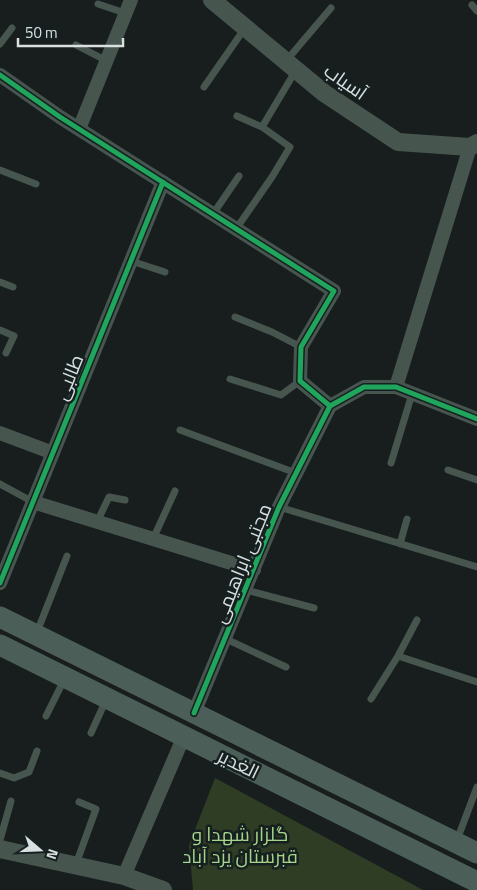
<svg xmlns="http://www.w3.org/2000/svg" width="477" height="890" font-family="'Titillium Web',Cairo,sans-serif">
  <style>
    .green { fill: #2e3d24 }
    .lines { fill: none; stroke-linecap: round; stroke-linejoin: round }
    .service { stroke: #47554f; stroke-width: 7 }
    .minor { stroke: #47554f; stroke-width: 14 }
    .tertiary { stroke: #47554f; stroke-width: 18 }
    .primary { stroke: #4b5f58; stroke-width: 21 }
    .cycleway-casing { stroke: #162020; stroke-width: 8 }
    .cycleway { stroke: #20a55d; stroke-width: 5 }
    .labels { text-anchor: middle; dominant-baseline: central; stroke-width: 5; stroke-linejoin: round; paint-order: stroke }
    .street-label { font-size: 19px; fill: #d9e0e0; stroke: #162020 }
    .park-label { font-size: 19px; fill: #a6d488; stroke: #162020 }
  </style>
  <rect width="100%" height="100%" fill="#181e1e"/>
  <!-- green -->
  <path class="green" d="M215 778 423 890H193L189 845Z"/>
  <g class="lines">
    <!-- service -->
    <path class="service" d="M98 4 125 13
      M472 5 477 11
      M0 44 12 28
      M76 45 107 61
      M286 61 331 8
      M204 87 245 28
      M237 116 262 127 296 70
      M0 170 36 184
      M213 214 239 176
      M236 229 272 177 290 147 262 127
      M131 261 165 272
      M0 282 13 287
      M235 317 272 332 301 347
      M0 330 14 336 6 353
      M230 379 281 395 300 381
      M180 430 296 473
      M391 463 412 394
      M448 470 477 480
      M0 484 33 502
      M279 507 477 567
      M97 522 109 497 125 500
      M153 539 175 491
      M400 544 407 519
      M246 590 314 608
      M37 632 67 556
      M226 639 286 667
      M398 656 477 682
      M371 699 398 656 417 620
      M46 716 64 680
      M91 733 106 700
      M0 773 14 778 29 772 37 751
      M0 840 11 801
      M457 840 477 787
      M76 864 96 809 79 802"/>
    <!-- minor -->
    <path class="minor" d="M0 75 60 117 334 291 301 347 300 381 330 406
      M79 129 131 0
      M396 387 470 147
      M0 433 53 453
      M33 502 254 570
      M0 583 163 182
      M194 713 279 507 330 406 364 387H396L477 419
      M124 876 184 736"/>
    <!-- tertiary -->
    <path class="tertiary" d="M212 0 324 93 398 142 470 147 477 143
      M0 849 124 876 163 890"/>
    <!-- primary -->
    <path class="primary" d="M0 617 477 853
      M0 645 477 882"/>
    <!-- cycleway casing -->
    <g class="cycleway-casing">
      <path id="cycleway" d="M0 75 60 117 334 291 301 347 300 381 330 406
        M0 583 163 182
        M194 713 279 507 330 406 364 387H396L477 419"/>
    </g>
    <!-- cycleway -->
    <use href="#cycleway" class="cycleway"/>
  </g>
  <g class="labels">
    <!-- street labels -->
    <g class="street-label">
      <text transform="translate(346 81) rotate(35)">آسیاب</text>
      <text transform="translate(68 377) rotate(-68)">طالبی</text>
      <text transform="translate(241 563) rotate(-68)">مجتبی ابراهیمی</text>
      <text transform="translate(239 763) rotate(26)">الغدیر</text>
    </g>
    <!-- park labels -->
    <g class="park-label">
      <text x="240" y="833">گلزار شهدا و<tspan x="240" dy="22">قبرستان یزد آباد</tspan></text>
    </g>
  </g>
  <!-- north arrow -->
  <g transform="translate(40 850) rotate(109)" stroke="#162020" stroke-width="4" paint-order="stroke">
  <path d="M0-4L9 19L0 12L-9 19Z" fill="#d9e0e0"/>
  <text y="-8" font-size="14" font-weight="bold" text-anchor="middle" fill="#d9e0e0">N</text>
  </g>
  <!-- scale -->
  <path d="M18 38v8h105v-8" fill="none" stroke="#d9e0e0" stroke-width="2.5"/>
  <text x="25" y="38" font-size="15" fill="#d9e0e0" stroke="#162020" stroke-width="4" paint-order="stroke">50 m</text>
</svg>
